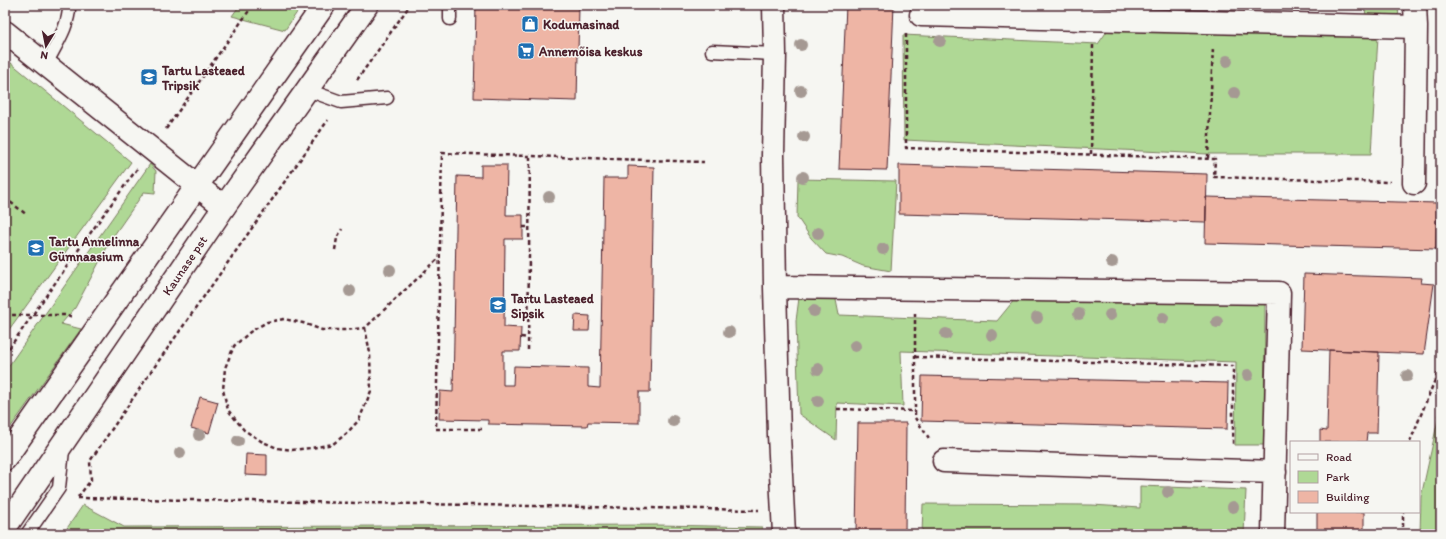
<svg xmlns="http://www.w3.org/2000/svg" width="1446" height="539" font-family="Itim,sans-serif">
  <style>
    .green { fill: #afd895; stroke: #7c7c60 }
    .building { fill: #eeb5a5; stroke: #4a1f2b }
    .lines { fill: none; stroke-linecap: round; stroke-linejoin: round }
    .lane-casing { stroke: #4a1f2b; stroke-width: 15 }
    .street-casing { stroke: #4a1f2b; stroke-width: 25 }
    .secondary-casing { stroke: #4a1f2b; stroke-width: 25 }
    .path { stroke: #4a1f2b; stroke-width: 2.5; stroke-dasharray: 4 3; stroke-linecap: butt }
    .lane { stroke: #f6f6f2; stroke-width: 12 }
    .street { stroke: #f6f6f2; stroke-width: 22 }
    .secondary { stroke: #f6f6f2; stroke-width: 22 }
    .tree { fill: #a59993 }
    .labels { text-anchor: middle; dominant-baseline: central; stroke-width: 3; stroke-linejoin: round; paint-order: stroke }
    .poi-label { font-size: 13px; font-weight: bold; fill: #4a1f2b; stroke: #f6f6f2; text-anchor: start }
    .street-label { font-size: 13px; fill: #4a1f2b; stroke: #f6f6f2 }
  </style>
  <rect width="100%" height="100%" fill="#f6f6f2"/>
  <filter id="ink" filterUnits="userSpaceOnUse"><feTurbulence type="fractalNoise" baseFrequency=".025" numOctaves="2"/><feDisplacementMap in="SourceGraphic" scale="8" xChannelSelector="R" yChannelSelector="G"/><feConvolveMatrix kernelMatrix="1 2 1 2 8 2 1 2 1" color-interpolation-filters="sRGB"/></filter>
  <g filter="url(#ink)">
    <!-- green -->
    <path class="green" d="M240 5H302L285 30 232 16Z
      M1366 5H1398L1399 20H1379L1371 154H1208L904 140 903 35 1098 44 1120 13 1365 19Z
      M5 58 131 162 5 335Z
      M150 164 156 171 155 193 144 192 112 238 75 308 61 324 81 329 5 435V371Z
      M798 179 896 181 891 271 863 266 842 257 826 254 811 238 797 217Z
      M833 285 839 315 997 321 1015 299 1265 303 1264 445H1235L1236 362 901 351 903 406 837 403 836 440 799 414 796 321 799 298Z
      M1441 406V534H1420L1421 497Z
      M1140 486 1246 490 1244 534H922L923 504 1092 505 1140 508Z
      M83 505 124 527 658 525 762 527V534H63Z"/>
    <!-- building -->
    <path class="building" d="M476 5H579L577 101 474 98Z
      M846 5H894L887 170 839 169Z
      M481 165H507L506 215H523V239H505L504 327 521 328 520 351H503V385H513L514 366 588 368V387L600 388 604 178H628V166L654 167 650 392H639V423L588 422 587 426 488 424V420L439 419 440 391 453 392 457 176 481 177Z
      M899 165 1207 174 1206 222 899 214Z
      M1206 197 1437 203 1436 249 1205 243Z
      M1304 274 1422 278 1421 283 1434 284 1424 354 1302 349Z
      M575 315 590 316 589 331H574Z
      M1329 350 1379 352 1377 433H1367L1366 442H1320V430L1327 431Z
      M922 376 1228 383 1227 429 921 421Z
      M200 397 218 402 209 433 191 428Z
      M858 423H906L905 534H856Z
      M246 454 267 455V476L245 475Z
      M1317 512H1364V534H1317Z"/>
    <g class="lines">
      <!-- lane casing -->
      <g class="lane-casing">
        <path id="lane" d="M450 19V5
          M712 51 775 54
          M46 64C55 46 70 25 69 5
          M307 88 316 93 341 102 387 98
          M27 534 59 488 63 450"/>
      </g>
      <!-- street casing -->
      <g class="street-casing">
        <path id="street" d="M774 5 775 54 773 155 775 287 779 435 784 534
          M921 15 1416 27
          M5 32 224 207
          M1414 183 1416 27 1415 5
          M775 287 1279 293 1273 534
          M944 461 1275 472"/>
      </g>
      <!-- secondary casing -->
      <g class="secondary-casing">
        <g id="secondary">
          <path d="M5 459 324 5"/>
          <path id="s1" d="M5 528 224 207 367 5"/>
        </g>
      </g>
      <!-- path -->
      <path class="path" d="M906 34V148L1215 159 1214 177 1390 182
        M357 80 410 5
        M166 129 253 5
        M1091 154 1093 45
        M1208 158 1213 47
        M5 198 27 215
        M523 227H530
        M335 250 337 238 342 229
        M915 313V418L931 441
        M5 315H67L73 317
        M365 328 370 353 371 391 359 420 346 434 333 444 311 448 292 450 277 448 261 441 244 430 228 410 223 390 225 368 234 346 250 332 267 322 284 319 303 323 322 330H346L365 328 439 258
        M521 337 528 338
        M528 350 530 157
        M5 354 101 218 137 169
        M915 357 1233 366V446
        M837 409 915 411
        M482 429H436L442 153 704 162
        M1410 442 1441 365
        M78 497 91 480 90 461 153 369 328 120
        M78 498 759 510
        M1403 534V512"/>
      <!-- lane -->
      <use href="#lane" class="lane"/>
      <!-- street -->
      <use href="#street" class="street"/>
      <!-- secondary -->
      <use href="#secondary" class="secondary"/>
    </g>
    <!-- trees -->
    <g class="tree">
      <circle cx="940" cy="41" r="6"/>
      <circle cx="801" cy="45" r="6"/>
      <circle cx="1227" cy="61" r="6"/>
      <circle cx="801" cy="91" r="6"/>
      <circle cx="1234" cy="93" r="6"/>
      <circle cx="804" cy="137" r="6"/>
      <circle cx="803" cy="177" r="6"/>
      <circle cx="549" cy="197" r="6"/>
      <circle cx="818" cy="233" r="6"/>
      <circle cx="883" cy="249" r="6"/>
      <circle cx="1112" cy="262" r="6"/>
      <circle cx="390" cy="270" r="6"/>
      <circle cx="350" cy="291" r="6"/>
      <circle cx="814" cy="311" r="6"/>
      <circle cx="1079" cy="314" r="6"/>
      <circle cx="1110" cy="315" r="6"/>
      <circle cx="1037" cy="318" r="6"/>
      <circle cx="1163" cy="318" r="6"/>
      <circle cx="1217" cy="322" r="6"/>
      <circle cx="729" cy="332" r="6"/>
      <circle cx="946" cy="334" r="6"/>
      <circle cx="992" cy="335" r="6"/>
      <circle cx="855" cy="346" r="6"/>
      <circle cx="818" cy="369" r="6"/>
      <circle cx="1248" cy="375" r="6"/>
      <circle cx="1407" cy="376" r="6"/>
      <circle cx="818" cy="401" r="6"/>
      <circle cx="673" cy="421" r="6"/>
      <circle cx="199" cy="435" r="6"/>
      <circle cx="238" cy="441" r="6"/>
      <circle cx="180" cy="453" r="6"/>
      <circle cx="1168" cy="492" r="6"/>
      <circle cx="1233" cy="507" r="6"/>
    </g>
  </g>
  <!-- icons -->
  <defs>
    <g id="shop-square" transform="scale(0.9)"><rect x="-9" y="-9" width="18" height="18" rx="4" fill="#1f6fb2" stroke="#f6f6f2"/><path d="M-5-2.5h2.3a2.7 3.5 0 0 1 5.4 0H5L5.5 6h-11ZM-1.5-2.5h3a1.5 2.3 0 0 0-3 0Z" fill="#fff"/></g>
    <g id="supermarket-square" transform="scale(0.9)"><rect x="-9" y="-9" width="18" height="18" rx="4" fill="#1f6fb2" stroke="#f6f6f2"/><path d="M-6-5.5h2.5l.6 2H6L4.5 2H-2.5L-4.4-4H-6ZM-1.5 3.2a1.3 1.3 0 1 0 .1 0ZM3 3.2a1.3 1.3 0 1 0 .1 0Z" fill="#fff"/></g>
    <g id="school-square" transform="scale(0.9)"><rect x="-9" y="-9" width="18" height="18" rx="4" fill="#1f6fb2" stroke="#f6f6f2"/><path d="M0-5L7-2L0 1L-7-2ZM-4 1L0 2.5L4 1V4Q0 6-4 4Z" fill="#fff"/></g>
  </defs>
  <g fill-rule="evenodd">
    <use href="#shop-square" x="530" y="24"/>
    <use href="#supermarket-square" x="526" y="51"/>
    <use href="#school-square" x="149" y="77"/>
    <use href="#school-square" x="36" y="248"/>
    <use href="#school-square" x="498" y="305"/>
  </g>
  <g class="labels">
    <!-- poi labels -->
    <g class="poi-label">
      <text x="543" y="24">Kodumasinad</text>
      <text x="539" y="51">Annemõisa keskus</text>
      <text x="162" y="70">Tartu Lasteaed<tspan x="162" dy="15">Tripsik</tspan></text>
      <text x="49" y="241">Tartu Annelinna<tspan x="49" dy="15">Gümnaasium</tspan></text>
      <text x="511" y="298">Tartu Lasteaed<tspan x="511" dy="15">Sipsik</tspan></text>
    </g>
    <!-- street labels -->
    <g class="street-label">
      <text stroke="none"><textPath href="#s1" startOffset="318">Kaunase pst</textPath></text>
    </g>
  </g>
  <!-- margin -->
  <rect width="1446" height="539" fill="none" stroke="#f6f6f2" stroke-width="20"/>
  <rect x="10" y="10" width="1426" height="519" fill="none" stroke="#4a1f2b" stroke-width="1.5" filter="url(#ink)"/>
  <!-- legend -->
  <rect x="1290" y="441" width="130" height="72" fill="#f6f6f2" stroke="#b1a0a2"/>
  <rect x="1298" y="454" width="20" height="6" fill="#f6f6f2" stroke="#b1a0a2"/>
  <text x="1326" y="461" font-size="12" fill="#4a1f2b">Road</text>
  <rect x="1298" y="471" width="20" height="12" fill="#afd895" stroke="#b1a0a2"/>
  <text x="1326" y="481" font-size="12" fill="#4a1f2b">Park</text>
  <rect x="1298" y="491" width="20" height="12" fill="#eeb5a5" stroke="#b1a0a2"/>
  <text x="1326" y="501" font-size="12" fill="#4a1f2b">Building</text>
  <!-- north arrow -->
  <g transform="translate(46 46) rotate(190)" stroke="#f6f6f2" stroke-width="3" paint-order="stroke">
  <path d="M0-3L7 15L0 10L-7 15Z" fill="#4a1f2b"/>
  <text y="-6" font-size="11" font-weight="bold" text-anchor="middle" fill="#4a1f2b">N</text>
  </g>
</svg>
